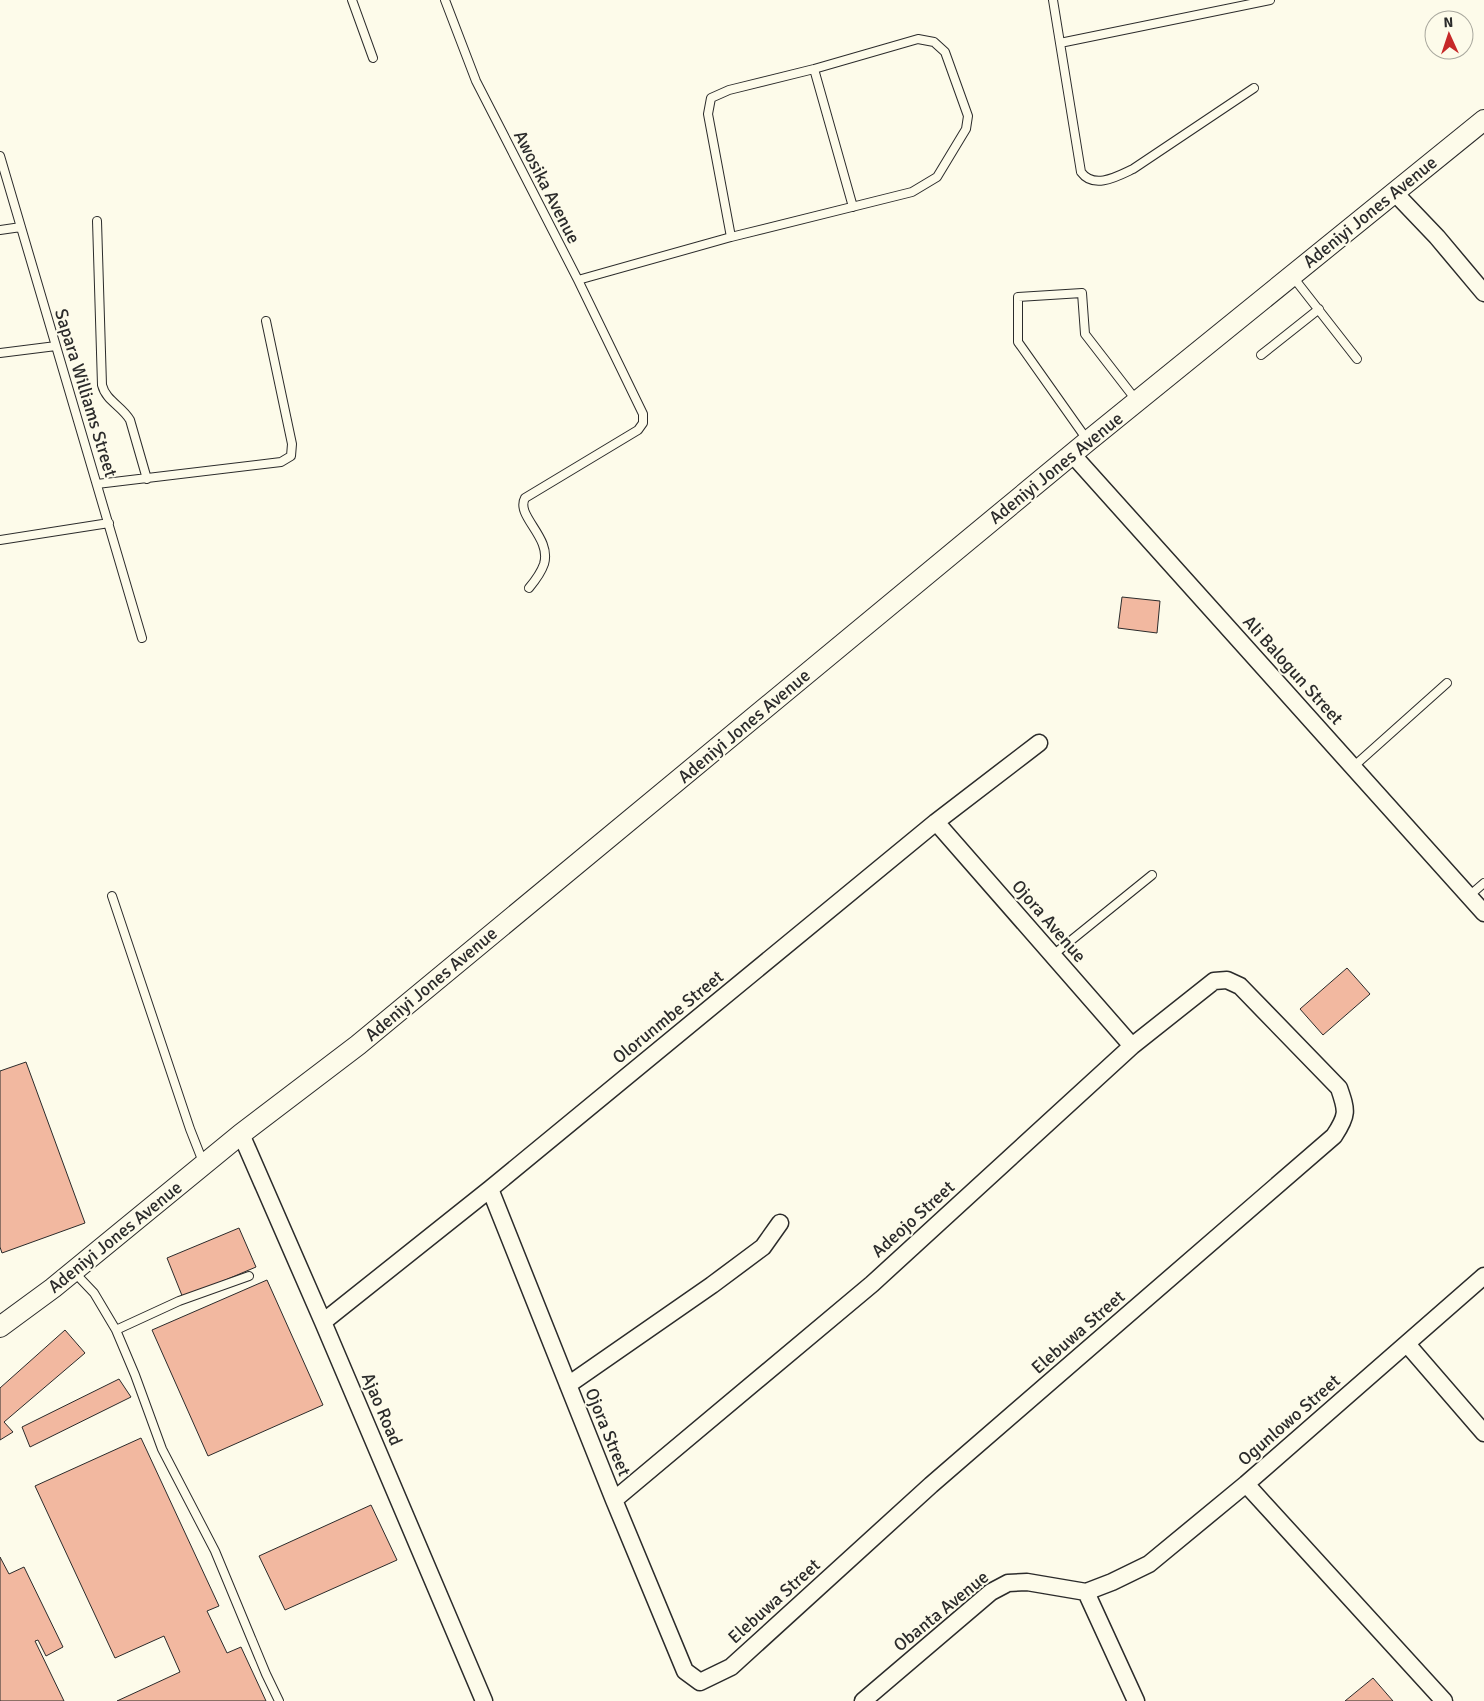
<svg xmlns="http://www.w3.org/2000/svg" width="1484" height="1701" font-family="Signika,sans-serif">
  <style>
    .building { fill: #f2b8a0; stroke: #2b2b2b }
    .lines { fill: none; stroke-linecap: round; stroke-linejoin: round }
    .service-casing { stroke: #2b2b2b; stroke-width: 10 }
    .minor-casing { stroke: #2b2b2b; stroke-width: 19 }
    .tertiary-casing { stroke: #2b2b2b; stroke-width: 22 }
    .service { stroke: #fdfbea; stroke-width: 8 }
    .minor { stroke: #fdfbea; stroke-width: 16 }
    .tertiary { stroke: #fdfbea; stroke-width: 20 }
    .labels { text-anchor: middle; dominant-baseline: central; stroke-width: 4; stroke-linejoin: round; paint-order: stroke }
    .street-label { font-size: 18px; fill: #2b2b2b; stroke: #fdfbea }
  </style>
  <rect width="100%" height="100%" fill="#fdfbea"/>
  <!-- building -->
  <path class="building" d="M1122 597 1160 601 1157 633 1118 628Z
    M1347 968 1370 994 1323 1035 1300 1009Z
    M26 1062 85 1223 2 1253 0 1247V1071Z
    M239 1228 256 1267 183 1298 167 1258Z
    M267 1280 323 1405 208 1456 152 1330Z
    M65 1330 85 1353 4 1422 13 1432 0 1440V1388Z
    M119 1379 131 1397 30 1447 22 1427Z
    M141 1438 219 1606 207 1611 227 1653 241 1647 266 1701H117L180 1672 164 1636 115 1658 35 1486Z
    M371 1505 397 1560 285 1610 259 1556Z
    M0 1557 9 1574 24 1567 63 1647 46 1656 38 1640 35 1641 64 1701H0Z
    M1373 1678 1393 1701H1345Z"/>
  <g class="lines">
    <!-- service casing -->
    <g class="service-casing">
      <path id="service" d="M352 0 373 58
        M445 0 476 81 578 280 643 414V423L638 430 525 498C515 516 552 537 544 564 541 573 534 582 529 588
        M1053 0 1081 172C1094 190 1118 176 1133 169L1254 88
        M1060 43 1270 0
        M814 69 853 207
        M0 156 142 638
        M97 221 102 385C106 401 122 406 130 420L147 479
        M0 230 21 227
        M1293 277 1357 359
        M578 280 731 237 912 192 937 177 966 129 968 116 945 52 934 42 918 39 814 69 729 90 711 98 708 114 731 237
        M0 353 56 346
        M1261 355 1319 309
        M1088 441 1018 342V297L1082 293 1085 334 1136 400
        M97 484 281 462 291 456 292 444 266 321
        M0 540 109 523
        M1353 767 1447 683
        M112 896 190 1129 203 1162
        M1469 896 1484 883
        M1053 955 1152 875
        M75 1273 94 1293 116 1330 135 1375 162 1449 215 1551 266 1674 279 1701
        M116 1330 179 1301 249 1276"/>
    </g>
    <!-- minor casing -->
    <g class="minor-casing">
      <path id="minor" d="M1394 192 1437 237 1484 293
        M1072 454 1484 913
        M936 822 1132 1046
        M241 1134 323 1322 484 1701
        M490 1189 614 1500 685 1671 700 1682 731 1667 931 1485 1334 1136C1348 1115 1347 1111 1339 1088L1240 986 1227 980 1214 981 1132 1046 872 1284 614 1500
        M323 1322 490 1189 936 822 1039 743
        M1407 1344 1484 1433
        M568 1385 712 1285 763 1247 780 1223
        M1246 1484 1444 1701
        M1086 1592 1136 1701
        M863 1701 991 1592 1008 1583 1027 1582 1086 1592 1112 1582 1149 1564 1246 1484 1484 1276"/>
    </g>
    <!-- tertiary casing -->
    <g class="tertiary-casing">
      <path id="tertiary" d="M0 1327 53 1288 241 1134 358 1045 1088 441 1484 120"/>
    </g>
    <!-- service -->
    <use href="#service" class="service"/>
    <!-- minor -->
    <use href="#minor" class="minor"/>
    <!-- tertiary -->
    <use href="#tertiary" class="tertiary"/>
  </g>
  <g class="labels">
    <!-- street labels -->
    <g class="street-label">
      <text transform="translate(547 187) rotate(63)">Awosika Avenue</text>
      <text transform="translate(1370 212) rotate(-39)">Adeniyi Jones Avenue</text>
      <text transform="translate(86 393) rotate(73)">Sapara Williams Street</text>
      <text transform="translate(1056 468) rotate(-39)">Adeniyi Jones Avenue</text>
      <text transform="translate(1293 670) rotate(48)">Ali Balogun Street</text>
      <text transform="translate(744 726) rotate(-40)">Adeniyi Jones Avenue</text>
      <text transform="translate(1049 921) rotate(49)">Ojora Avenue</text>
      <text transform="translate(431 984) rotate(-40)">Adeniyi Jones Avenue</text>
      <text transform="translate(668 1017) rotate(-39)">Olorunmbe Street</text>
      <text transform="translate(913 1219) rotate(-42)">Adeojo Street</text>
      <text transform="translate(115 1237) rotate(-39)">Adeniyi Jones Avenue</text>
      <text transform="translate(1078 1332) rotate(-41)">Elebuwa Street</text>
      <text transform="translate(382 1409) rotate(67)">Ajao Road</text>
      <text transform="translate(1289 1420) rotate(-41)">Ogunlowo Street</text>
      <text transform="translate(608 1432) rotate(68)">Ojora Street</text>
      <text transform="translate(774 1601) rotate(-42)">Elebuwa Street</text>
      <text transform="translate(941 1611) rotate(-39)">Obanta Avenue</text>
    </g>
  </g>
  <!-- north arrow -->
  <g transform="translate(1449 35) rotate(357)"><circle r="24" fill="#fdfbea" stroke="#a9a89e"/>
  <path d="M0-4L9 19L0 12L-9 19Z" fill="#c62828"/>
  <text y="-8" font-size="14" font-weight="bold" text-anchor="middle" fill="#2b2b2b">N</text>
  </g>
</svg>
